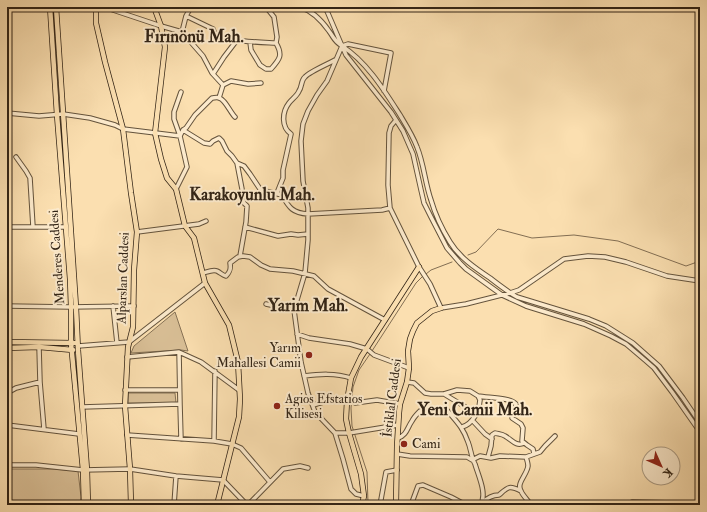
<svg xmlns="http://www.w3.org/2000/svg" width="707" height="512" font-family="'IM FELL Double Pica',serif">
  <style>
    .green { fill: #d9bf96; stroke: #867256 }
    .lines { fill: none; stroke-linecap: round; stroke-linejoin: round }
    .stream { stroke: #826e53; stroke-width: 1 }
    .minor-casing { stroke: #64533c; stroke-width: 5.5 }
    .major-casing { stroke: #322416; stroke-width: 6 }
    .minor { stroke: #fceacc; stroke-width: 3.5 }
    .major { stroke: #fbdfb0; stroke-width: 4.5 }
    .poi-dot { fill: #8f2418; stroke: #fceacc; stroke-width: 1.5 }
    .labels { text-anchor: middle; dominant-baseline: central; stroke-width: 4; stroke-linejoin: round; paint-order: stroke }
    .street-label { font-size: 13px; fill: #322416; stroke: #fceacc }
    .poi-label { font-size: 13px; fill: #322416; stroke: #fceacc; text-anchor: start }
    .district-label { font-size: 17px; font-weight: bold; fill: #322416; stroke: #fceacc }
  </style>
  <rect width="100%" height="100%" fill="#fbdfb0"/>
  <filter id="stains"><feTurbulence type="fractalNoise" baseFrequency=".005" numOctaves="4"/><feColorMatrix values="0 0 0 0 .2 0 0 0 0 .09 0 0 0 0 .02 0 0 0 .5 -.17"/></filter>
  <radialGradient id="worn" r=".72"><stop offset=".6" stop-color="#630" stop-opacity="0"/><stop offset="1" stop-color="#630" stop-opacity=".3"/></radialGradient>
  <!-- green -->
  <path class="green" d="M175 312 188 351 181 350 131 353 134 346Z
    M128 393H175L176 403H128Z
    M7 469H53L78 471 81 497 80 505H7Z"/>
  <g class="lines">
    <!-- stream -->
    <path class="stream" d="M468 255 476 252 498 229 532 238 574 235 618 241 686 266 700 261
      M426 274 431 270 452 262
      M372 351 416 283 423 276
      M367 505 368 503 367 472 352 426 351 408 353 387 359 370 370 354"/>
    <!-- minor casing -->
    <g class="minor-casing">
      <path id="minor" d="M104 7 161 26 182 32 203 56 212 73 223 85 219 98
        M300 7C313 11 322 21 329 31 335 39 333 40 342 46L348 44 391 53 384 91
        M324 7 327 11 342 46 327 81 317 95 308 111 303 124 301 141 303 181 308 208V240L305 273 294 310 301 362 308 393 315 412 335 433 343 459 351 489 356 494 364 496
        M186 16 213 29 215 34C235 42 255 42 276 43L277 37 274 17 266 7
        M182 32 186 16 191 7
        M250 42 251 50 260 65 266 69H271C280 59 283 55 276 43
        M213 74 224 57 237 40
        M223 85 231 81 248 84 261 83
        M7 113 39 116 63 114 90 118 115 125 123 129 180 136 183 130 186 128 195 115 212 98C214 98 217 97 219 98 225 99 230 112 235 117
        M183 130 204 143 210 144 213 141 219 138 222 141 227 151 232 156 237 163 242 189V198L244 203 247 206 246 222 240 256
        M16 157 26 171 30 178 33 227
        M237 163 244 166 250 174 260 189 265 191 282 195C289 208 293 213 308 214L382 210 390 208 419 267 430 284 441 308 466 304 510 293 519 290 564 259 588 256 605 257 626 262 667 276 700 281
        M176 189 187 167 180 136 174 119V112L181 92
        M277 193 283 178V170L291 134C281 127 282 112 289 103 292 99 297 96 299 91 302 87 301 80 305 77 309 72 328 64 335 60
        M390 208 388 185 389 133 391 126 396 120
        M7 227H66
        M245 227 278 236 291 234 298 235 308 234
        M137 232 199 224 206 221
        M203 273C207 272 213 269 217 271 221 273 222 275 226 276 230 272 231 269 230 263L238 257 243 256 250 257 261 265 270 269 293 271 314 276 328 289 385 320
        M266 304 294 310
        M7 306 70 307 134 306
        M113 306 117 343
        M297 334 309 338 350 344 367 349 374 355 409 368
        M78 346 129 342 205 283
        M39 347 40 382 44 429
        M179 352 180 404 181 439
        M127 357 179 352 201 362 239 390
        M304 376C320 374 335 373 351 378
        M407 382 414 383 425 393 431 394H444L457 390 470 391 478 396 480 400C479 411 473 424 462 427
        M125 390H179
        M7 393 16 388 40 382
        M444 394 477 414
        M478 396C488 398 510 397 516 404 515 409 512 413 512 418L521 424 523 428 522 441 527 445 533 449 534 454
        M355 403 377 400 400 404
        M313 405 327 401H347
        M82 407 180 404
        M446 409C456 421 463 427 468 442 471 449 471 457 475 464 478 475 488 495 480 505
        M472 420 485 434 492 439
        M700 423 683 398 659 366 633 343 606 326 589 319 517 297C508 292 499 285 490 278 475 268 459 257 450 242 442 229 435 214 431 200 425 183 424 164 417 147 413 136 406 125 400 115 384 90 367 62 342 46L346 55 391 112 403 131 413 154 421 190 424 203 431 217 447 248 460 263 466 269 502 295 526 306 584 324 611 336 626 344 646 361 654 368 672 392 700 432
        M7 425 79 434
        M335 433H349L398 425
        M127 435 214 441 232 444 241 448 270 482
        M398 438C407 435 407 428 412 421 414 417 417 414 420 411
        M214 441 215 371
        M397 454 410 456 467 457 472 460 480 456 491 458 500 456 526 457 540 452 545 446 555 436
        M488 457 491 446 492 435 495 433C498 434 502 434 505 436 512 440 516 447 524 443
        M526 457C527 460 528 463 528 466 527 475 516 483 521 491 523 496 528 500 531 505
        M7 465H36L83 470 130 469 176 476 223 480 247 505
        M483 502C488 498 492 495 499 495 508 487 509 485 521 491
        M174 505 176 476
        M248 505 283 469 300 466 308 468
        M380 505 386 472 397 470
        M411 505 418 486 423 485 451 497 466 505
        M631 505 632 502 676 503 691 505"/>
    </g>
    <!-- major casing -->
    <g class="major-casing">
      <path id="major" d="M50 7 57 115 70 279 71 307V343L83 470 84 505
        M56 7 76 307 78 350 87 470 88 505
        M96 7V23L105 62 123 129 131 193 137 232 134 270 133 327 128 347 125 406 130 469 131 505
        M154 7 161 26 165 47 155 133 161 159 167 178 176 189 185 226 194 238 205 283 229 325 238 362 240 399 239 417 217 505
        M7 342 74 343
        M7 348 39 347 73 350
        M362 505 364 496 361 474 349 433 346 419 347 401 351 378 361 357 419 267
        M396 505 397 446 399 413 400 404 407 382 409 368 408 351 410 339 413 331 417 323 432 311 441 308"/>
    </g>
    <!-- minor -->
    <use href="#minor" class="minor"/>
    <!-- major -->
    <use href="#major" class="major"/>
  </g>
  <!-- markers -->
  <g class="poi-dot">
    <circle cx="309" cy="355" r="4"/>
    <circle cx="277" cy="406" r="4"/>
    <circle cx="404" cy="444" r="4"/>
  </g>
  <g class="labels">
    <!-- street labels -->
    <g class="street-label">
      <text transform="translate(57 257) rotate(-94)">Menderes Caddesi</text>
      <text transform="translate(123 278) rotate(-88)">Alparslan Caddesi</text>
      <text transform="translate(392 398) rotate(-83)">İstiklal Caddesi</text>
    </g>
    <!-- poi labels -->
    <g class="poi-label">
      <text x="301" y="348" text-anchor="end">Yarım<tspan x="301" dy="15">Mahallesi Camii</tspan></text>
      <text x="285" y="399">Agios Efstatios<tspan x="285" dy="15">Kilisesi</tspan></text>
      <text x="412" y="444">Cami</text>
    </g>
    <!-- district labels -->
    <g class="district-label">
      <text x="194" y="36">Fırınönü Mah.</text>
      <text x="252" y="194">Karakoyunlu Mah.</text>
      <text x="308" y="305">Yarim Mah.</text>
      <text x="475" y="409">Yeni Camii Mah.</text>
    </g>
  </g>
  <!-- margin -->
  <rect width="707" height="512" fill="none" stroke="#fbdfb0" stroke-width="24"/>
  <rect x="8" y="8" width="691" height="496" fill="none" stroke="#322416" stroke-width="2"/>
  <rect x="12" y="12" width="683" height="488" fill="none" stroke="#322416"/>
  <!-- north arrow -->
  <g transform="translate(661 466) rotate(135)"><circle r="19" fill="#fceacc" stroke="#ab9b83"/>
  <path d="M0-3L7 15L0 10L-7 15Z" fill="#8f2418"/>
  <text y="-6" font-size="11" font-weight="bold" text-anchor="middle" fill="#322416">K</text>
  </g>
  <rect width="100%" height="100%" filter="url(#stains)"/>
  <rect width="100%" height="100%" fill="url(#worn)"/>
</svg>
